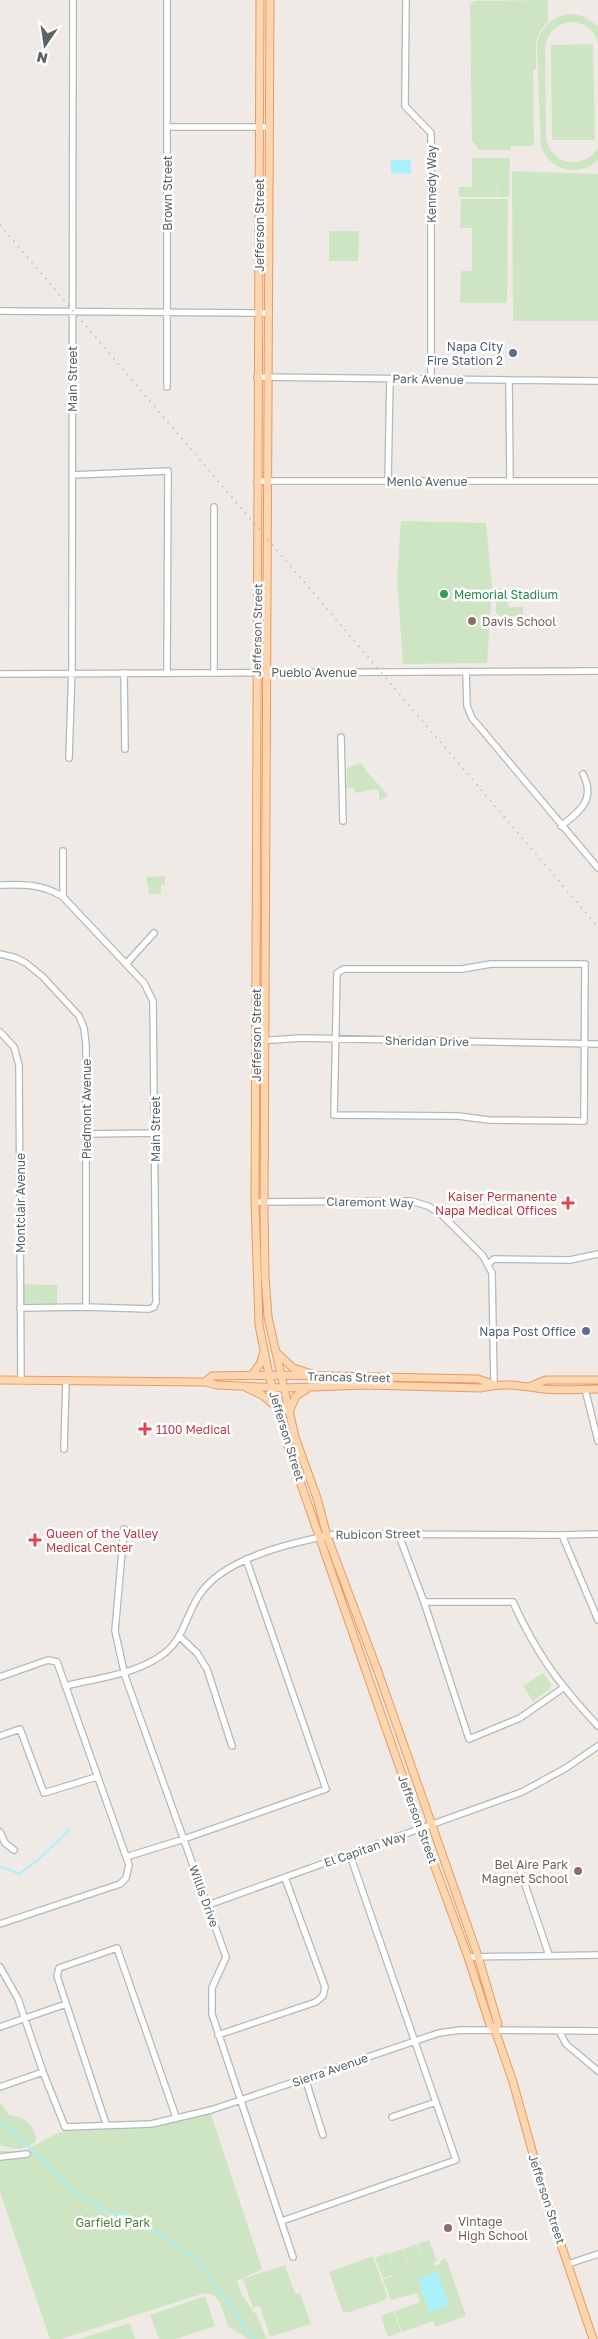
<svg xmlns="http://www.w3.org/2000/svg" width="598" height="2339" font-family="'Golos Text',sans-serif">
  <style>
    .green { fill: #cee5c3 }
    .water { fill: #a9f2fb }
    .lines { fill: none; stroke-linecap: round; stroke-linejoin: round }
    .stream { stroke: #a9f2fb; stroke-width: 2 }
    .minor-casing { stroke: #b3b8ba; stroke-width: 8 }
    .major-casing { stroke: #ec9862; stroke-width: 9 }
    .minor { stroke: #fff; stroke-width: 5.5 }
    .major { stroke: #fcd6ae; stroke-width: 7 }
    .rail { stroke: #b2b3b3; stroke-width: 2; stroke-dasharray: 1 6; stroke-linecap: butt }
    .service-dot { fill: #5c6f8a; stroke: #fff; stroke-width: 2 }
    .leisure-dot { fill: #2e9e5b; stroke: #fff; stroke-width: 2 }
    .education-dot { fill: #8d6e63; stroke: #fff; stroke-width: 2 }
    .health-dot { fill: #e0444e; stroke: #fff; stroke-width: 2 }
    .labels { text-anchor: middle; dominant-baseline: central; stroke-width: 5; stroke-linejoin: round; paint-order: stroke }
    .street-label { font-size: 12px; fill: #5d6365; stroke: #fff }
    .service-label { font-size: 12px; fill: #4e5e75; stroke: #fff; text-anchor: end }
    .leisure-label { font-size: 12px; fill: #27864d; stroke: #fff; text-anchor: start }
    .education-label { font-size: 12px; fill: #785e54; stroke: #fff; text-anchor: start }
    .health-label { font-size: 12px; fill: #be3a42; stroke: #fff; text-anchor: start }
    .park-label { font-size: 12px; fill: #4d8138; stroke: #fff }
  </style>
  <rect width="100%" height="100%" fill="#efeae5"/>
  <!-- green -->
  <path class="green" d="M548 0V21L541 30 536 42V69L533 70 534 143 532 146H511V150H479L472 141 470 5 474 1Z
    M571 14 583 16 598 26V41C587 12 547 18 545 49L546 136C548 164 583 172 598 148V160C578 178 551 171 541 147L537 49C538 29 551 16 571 14Z
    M593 44 595 140H552L551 45Z
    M472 158H510L509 197H498V178L497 197H459V187H472Z
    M512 171 598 174V321H513Z
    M461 199H508L507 303H460L461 271H472V228H460Z
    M329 231H359L358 261H329Z
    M401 521 486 523 492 589 487 663 403 664 397 579Z
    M496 588H508V604L510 607H523V617L500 616 496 613Z
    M360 763 388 796 379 801V791L376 789 355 793 354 788H346L347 768Z
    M165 876V885H161V894H149L148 886 153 885H147V877Z
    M20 1284 57 1285V1307L20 1308Z
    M543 1673 551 1684 550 1689 533 1701 523 1686Z
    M0 2102 9 2115C24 2117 35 2124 36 2140 27 2152 13 2149 0 2145Z
    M194 2114H211L262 2269 237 2281 242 2295 257 2316 267 2339H248L228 2326 220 2303 214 2295 205 2293 61 2339H50L0 2192V2151H24L56 2134 73 2128 159 2123Z
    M429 2240 437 2261 434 2262 435 2266 441 2264 440 2261 446 2258 466 2316 435 2327 433 2321 402 2332 394 2311 420 2302 417 2293 391 2300 383 2280 396 2274 383 2278 375 2258 388 2253 394 2269 389 2254 402 2249 409 2271 403 2249 416 2244 424 2266 417 2244Z
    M373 2256 387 2296 385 2300 349 2312H343L329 2272Z
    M285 2265 295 2294 300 2293 311 2324 270 2337 260 2306 253 2308 243 2279Z
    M205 2296 215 2326 176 2339H159L150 2315Z
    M393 2311 401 2332 388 2337 381 2316Z
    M130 2323 135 2339H80Z"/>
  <!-- water -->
  <path class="water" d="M391 160H411V174L391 173Z
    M437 2272 449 2305 429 2312 418 2279Z"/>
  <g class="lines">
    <!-- stream -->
    <path class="stream" d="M0 1866 19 1874 39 1859 69 1830
      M0 2121 48 2164 73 2190 108 2213 130 2216 195 2257 254 2339"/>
    <!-- minor casing -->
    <g class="minor-casing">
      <path id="minor" d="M406 0 405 106 431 133V379
        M167 127H270
        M0 311 268 313
        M257 377 598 381
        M509 380 510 480
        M167 387V0
        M72 475 168 471 167 672
        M257 481H598
        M388 481 390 379
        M466 672 467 706 472 718 598 868
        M124 673 125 749
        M214 673V507
        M0 674 598 671
        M341 737 343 821
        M69 758 72 666 73 0
        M561 826C580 811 596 800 583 774
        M0 885C23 884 43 884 63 897
        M0 954 16 958 26 963 43 977 79 1016 84 1028 86 1044V1307
        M126 964 154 933
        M491 964H585L584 1121 489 1120 458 1116 334 1115 337 973 344 969H462Z
        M0 1032 14 1047 19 1065 21 1380
        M257 1041 301 1038 598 1044
        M87 1134 155 1133
        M255 1202 411 1201 428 1206 442 1215 483 1256 492 1273 494 1385
        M488 1264 494 1259 570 1260 598 1254
        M20 1308 86 1307 149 1309 154 1307 156 1302 153 1001 144 983 63 897V851
        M585 1389 598 1441
        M64 1449 66 1381
        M124 1529 115 1631 125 1676 226 1957 212 1988V2014L293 2257
        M398 1533 424 1602 469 1739 520 1718 563 1688
        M562 1535 598 1620
        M424 1602H513C537 1655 559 1684 598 1726
        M179 1636 197 1653 207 1669 232 1746
        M0 1677 48 1660 57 1662 129 1865 126 1878 120 1884 0 1924
        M65 1686C97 1678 134 1675 162 1655 184 1640 186 1614 200 1594 225 1557 295 1542 336 1534L562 1535 598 1534
        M0 1736 20 1729 44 1793 96 1777
        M0 1832 5 1843 14 1850
        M126 1857 184 1839 326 1789 246 1559
        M520 1870 549 1955
        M208 1905 522 1792 566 1768 598 1746
        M468 1957 598 1955
        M0 1967 18 1999 43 2072 65 2127 151 2124 211 2110 439 2033 461 2030 598 2031
        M0 2027 66 2004
        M559 2031 566 2044 598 2071
        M218 2035 316 2002 323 1996 325 1987 285 1878
        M305 2078 323 2135
        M0 2087 43 2072
        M392 2117 436 2102
        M106 2124 57 1976 59 1968 117 1948 176 2117
        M0 2157 27 2154
        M282 2221 456 2160 350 1855
        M568 2264 598 2254"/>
    </g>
    <!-- major casing -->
    <g class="major-casing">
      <path id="major" d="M260 0 255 1202 259 1325 269 1375 288 1447 421 1829 468 1957 490 2025 495 2030 513 2082 545 2197 593 2339
        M270 0 264 1212 265 1276 268 1317 295 1437 317 1498 327 1536 377 1669 478 1956 498 2024 495 2030
        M277 1353 293 1368 312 1374
        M252 1375 260 1364 264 1352
        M0 1380 205 1382 217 1385 284 1388 365 1385 481 1388C502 1382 522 1386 543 1389 561 1391 580 1389 598 1389
        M205 1382 212 1376 281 1375 478 1379 493 1384
        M531 1386 546 1380H598
        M247 1388 262 1395 278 1408
        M289 1412 296 1396 307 1389"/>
    </g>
    <!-- minor -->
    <use href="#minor" class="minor"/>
    <!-- major -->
    <use href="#major" class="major"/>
    <!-- rail -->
    <path class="rail" d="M0 225 598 927"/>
  </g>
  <!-- markers -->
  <g class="service-dot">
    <circle cx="513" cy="353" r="5"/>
    <circle cx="586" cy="1331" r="5"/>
  </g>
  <circle class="leisure-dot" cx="444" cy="594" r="5"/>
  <g class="education-dot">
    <circle cx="472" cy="621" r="5"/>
    <circle cx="578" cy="1871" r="5"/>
    <circle cx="448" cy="2228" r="5"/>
  </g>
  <g class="health-dot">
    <path d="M565.5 1195.5h5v5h5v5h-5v5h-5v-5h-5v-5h5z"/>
    <path d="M142.5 1421.5h5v5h5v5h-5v5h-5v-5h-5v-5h5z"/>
    <path d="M32.5 1532.5h5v5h5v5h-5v5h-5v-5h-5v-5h5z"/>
  </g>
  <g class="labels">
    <!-- street labels -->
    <g class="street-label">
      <text transform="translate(431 184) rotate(-90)">Kennedy Way</text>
      <text transform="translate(167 193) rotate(-90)">Brown Street</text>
      <text transform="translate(259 225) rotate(-90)">Jefferson Street</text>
      <text transform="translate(72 379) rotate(-90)">Main Street</text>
      <text transform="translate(428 379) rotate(1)">Park Avenue</text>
      <text x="427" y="481">Menlo Avenue</text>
      <text transform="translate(257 630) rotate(-89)">Jefferson Street</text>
      <text x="314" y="672">Pueblo Avenue</text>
      <text transform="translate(256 1035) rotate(-90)">Jefferson Street</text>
      <text transform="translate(427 1041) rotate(1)">Sheridan Drive</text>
      <text transform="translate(86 1109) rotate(-90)">Piedmont Avenue</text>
      <text transform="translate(155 1129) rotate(-90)">Main Street</text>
      <text transform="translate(370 1202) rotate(1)">Claremont Way</text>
      <text transform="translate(20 1203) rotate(-90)">Montclair Avenue</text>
      <text transform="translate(349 1377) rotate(1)">Trancas Street</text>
      <text transform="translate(287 1436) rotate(73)">Jefferson Street</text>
      <text transform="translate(378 1534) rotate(-1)">Rubicon Street</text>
      <text transform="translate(418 1819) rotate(70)">Jefferson Street</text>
      <text transform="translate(365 1849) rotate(-19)">El Capitan Way</text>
      <text transform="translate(204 1896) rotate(70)">Willis Drive</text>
      <text transform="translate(330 2070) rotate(-19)">Sierra Avenue</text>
      <text transform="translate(547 2199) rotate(72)">Jefferson Street</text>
    </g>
    <!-- service labels -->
    <g class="service-label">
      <text x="503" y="346">Napa City<tspan x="503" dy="14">Fire Station 2</tspan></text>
      <text x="576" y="1331">Napa Post Office</text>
    </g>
    <!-- leisure labels -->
    <g class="leisure-label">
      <text x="454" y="594">Memorial Stadium</text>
    </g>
    <!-- education labels -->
    <g class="education-label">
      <text x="482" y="621">Davis School</text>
      <text x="568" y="1864" text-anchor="end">Bel Aire Park<tspan x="568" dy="14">Magnet School</tspan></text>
      <text x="458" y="2221">Vintage<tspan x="458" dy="14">High School</tspan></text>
    </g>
    <!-- health labels -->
    <g class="health-label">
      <text x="557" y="1196" text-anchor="end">Kaiser Permanente<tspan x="557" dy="14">Napa Medical Offices</tspan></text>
      <text x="156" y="1429">1100 Medical</text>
      <text x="46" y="1533">Queen of the Valley<tspan x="46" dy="14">Medical Center</tspan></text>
    </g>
    <!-- park labels -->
    <g class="park-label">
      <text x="113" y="2222">Garfield Park</text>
    </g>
  </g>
  <!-- north arrow -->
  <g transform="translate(45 45) rotate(193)" stroke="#ffffff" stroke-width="4" paint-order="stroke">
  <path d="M0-4L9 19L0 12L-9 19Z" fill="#5d6365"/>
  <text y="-8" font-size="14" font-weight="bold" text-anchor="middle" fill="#5d6365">N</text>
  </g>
</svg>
